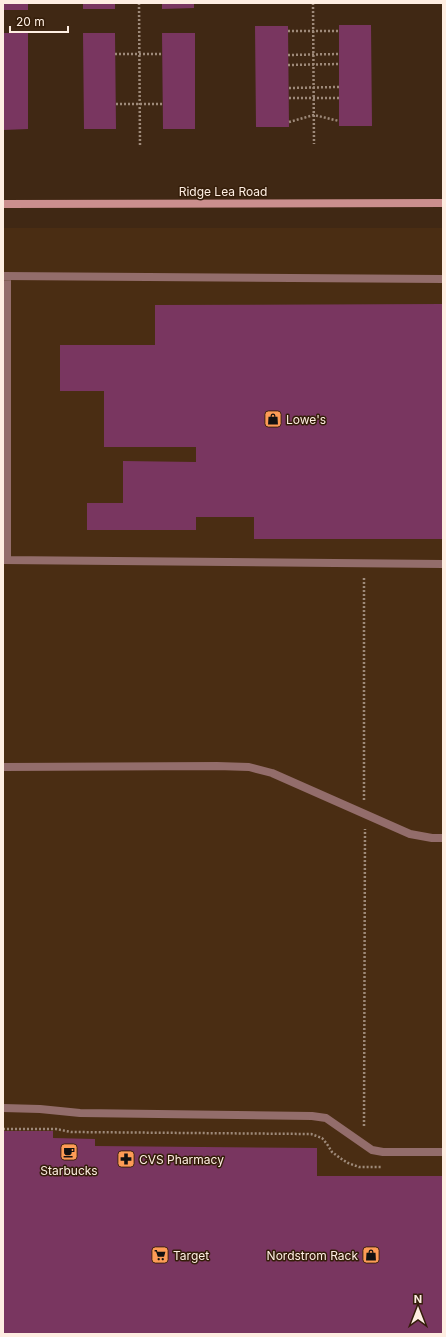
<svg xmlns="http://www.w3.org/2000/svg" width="446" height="1337" font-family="Inter,sans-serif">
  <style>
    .built { fill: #4a2d13 }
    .building { fill: #793660 }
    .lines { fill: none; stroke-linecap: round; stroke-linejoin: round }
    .path { stroke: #9e8a7a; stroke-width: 2.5; stroke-dasharray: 2 2; stroke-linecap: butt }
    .lane { stroke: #936d6b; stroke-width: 8 }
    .secondary { stroke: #cb8f8e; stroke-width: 8 }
    .labels { text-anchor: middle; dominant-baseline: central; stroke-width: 3; stroke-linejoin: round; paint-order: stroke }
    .street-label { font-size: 12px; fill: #feeee2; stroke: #351e0a }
    .poi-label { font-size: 12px; fill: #feeee2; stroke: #351e0a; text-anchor: start }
  </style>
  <rect width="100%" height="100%" fill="#402814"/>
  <!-- built -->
  <path class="built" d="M3 228H443V1334H3Z"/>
  <!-- building -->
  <path class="building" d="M3 3H28V10H3Z
    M83 3H115V9H83Z
    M162 3H194V8L162 9Z
    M339 25H371L372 126H339Z
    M255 26H288L289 127H256Z
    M3 33H28V129L3 130Z
    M83 33H115L116 129H84Z
    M162 33H195V129H163Z
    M443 304V539H254V517H196V530H87V503H123V461L196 462V447H104V391H60V345H155V305Z
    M3 1131H53V1138L95 1139V1146L317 1148V1176H443V1334H3Z"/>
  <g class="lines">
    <!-- path -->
    <path class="path" d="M139 3 140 145
      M313 3 314 144
      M288 31H339
      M115 54H163
      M288 55 339 54
      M288 65 339 64
      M289 88 339 87
      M289 98H339
      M116 104H163
      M289 122 314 115 339 121
      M364 800V577
      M364 1126 365 829
      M3 1129H56L71 1132 311 1134 322 1138 327 1144 332 1152 340 1158 348 1163 359 1167H382"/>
    <!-- lane -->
    <path class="lane" d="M3 276 443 279
      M3 560 443 564
      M7 560V276
      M3 767 217 766 249 767 272 773 410 834 432 838H443
      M3 1108 40 1109 80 1113 312 1116 326 1118 372 1150 383 1152H443"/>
    <!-- secondary -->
    <path class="secondary" d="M3 204 443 203"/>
  </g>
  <!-- icons -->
  <defs>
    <g id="shop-square" transform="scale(0.9)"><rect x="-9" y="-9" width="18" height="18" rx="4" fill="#fd9c56" stroke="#351e0a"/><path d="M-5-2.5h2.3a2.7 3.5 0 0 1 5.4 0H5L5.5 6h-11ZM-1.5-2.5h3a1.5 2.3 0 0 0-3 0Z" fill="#111"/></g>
    <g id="cafe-square" transform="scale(0.9)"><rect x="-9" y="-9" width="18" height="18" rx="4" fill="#fd9c56" stroke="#351e0a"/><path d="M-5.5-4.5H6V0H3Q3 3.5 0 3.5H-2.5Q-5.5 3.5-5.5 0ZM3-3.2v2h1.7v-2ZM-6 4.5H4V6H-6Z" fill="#111"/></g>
    <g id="pharmacy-square" transform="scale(0.9)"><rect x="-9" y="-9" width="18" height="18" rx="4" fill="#fd9c56" stroke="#351e0a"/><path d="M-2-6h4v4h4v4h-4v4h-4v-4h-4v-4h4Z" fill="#111"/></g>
    <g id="supermarket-square" transform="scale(0.9)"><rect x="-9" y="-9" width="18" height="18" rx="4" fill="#fd9c56" stroke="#351e0a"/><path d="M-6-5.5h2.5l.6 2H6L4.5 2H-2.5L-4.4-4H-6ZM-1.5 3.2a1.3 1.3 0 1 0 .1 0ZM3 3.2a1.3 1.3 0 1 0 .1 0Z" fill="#111"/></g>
  </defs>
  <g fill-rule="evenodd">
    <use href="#shop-square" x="273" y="419"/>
    <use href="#cafe-square" x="69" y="1152"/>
    <use href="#pharmacy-square" x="126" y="1159"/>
    <use href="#supermarket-square" x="160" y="1255"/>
    <use href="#shop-square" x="371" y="1255"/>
  </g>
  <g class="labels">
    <!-- street labels -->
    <g class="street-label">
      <text x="223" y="191">Ridge Lea Road</text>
    </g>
    <!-- poi labels -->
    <g class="poi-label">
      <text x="286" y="419">Lowe's</text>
      <text x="139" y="1159">CVS Pharmacy</text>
      <text x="69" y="1170" text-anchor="middle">Starbucks</text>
      <text x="173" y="1255">Target</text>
      <text x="358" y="1255" text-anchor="end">Nordstrom Rack</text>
    </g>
  </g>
  <!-- border -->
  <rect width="446" height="1337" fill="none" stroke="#feeee2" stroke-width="8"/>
  <!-- north arrow -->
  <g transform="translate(418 1309)" stroke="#351e0a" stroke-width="3" paint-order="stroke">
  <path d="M0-3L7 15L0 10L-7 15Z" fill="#feeee2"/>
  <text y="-6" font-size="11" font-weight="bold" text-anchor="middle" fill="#feeee2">N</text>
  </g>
  <!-- scale -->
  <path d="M10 26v6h58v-6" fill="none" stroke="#feeee2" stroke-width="2"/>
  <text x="16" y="26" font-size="12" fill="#feeee2" stroke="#351e0a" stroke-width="3" paint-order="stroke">20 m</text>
</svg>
